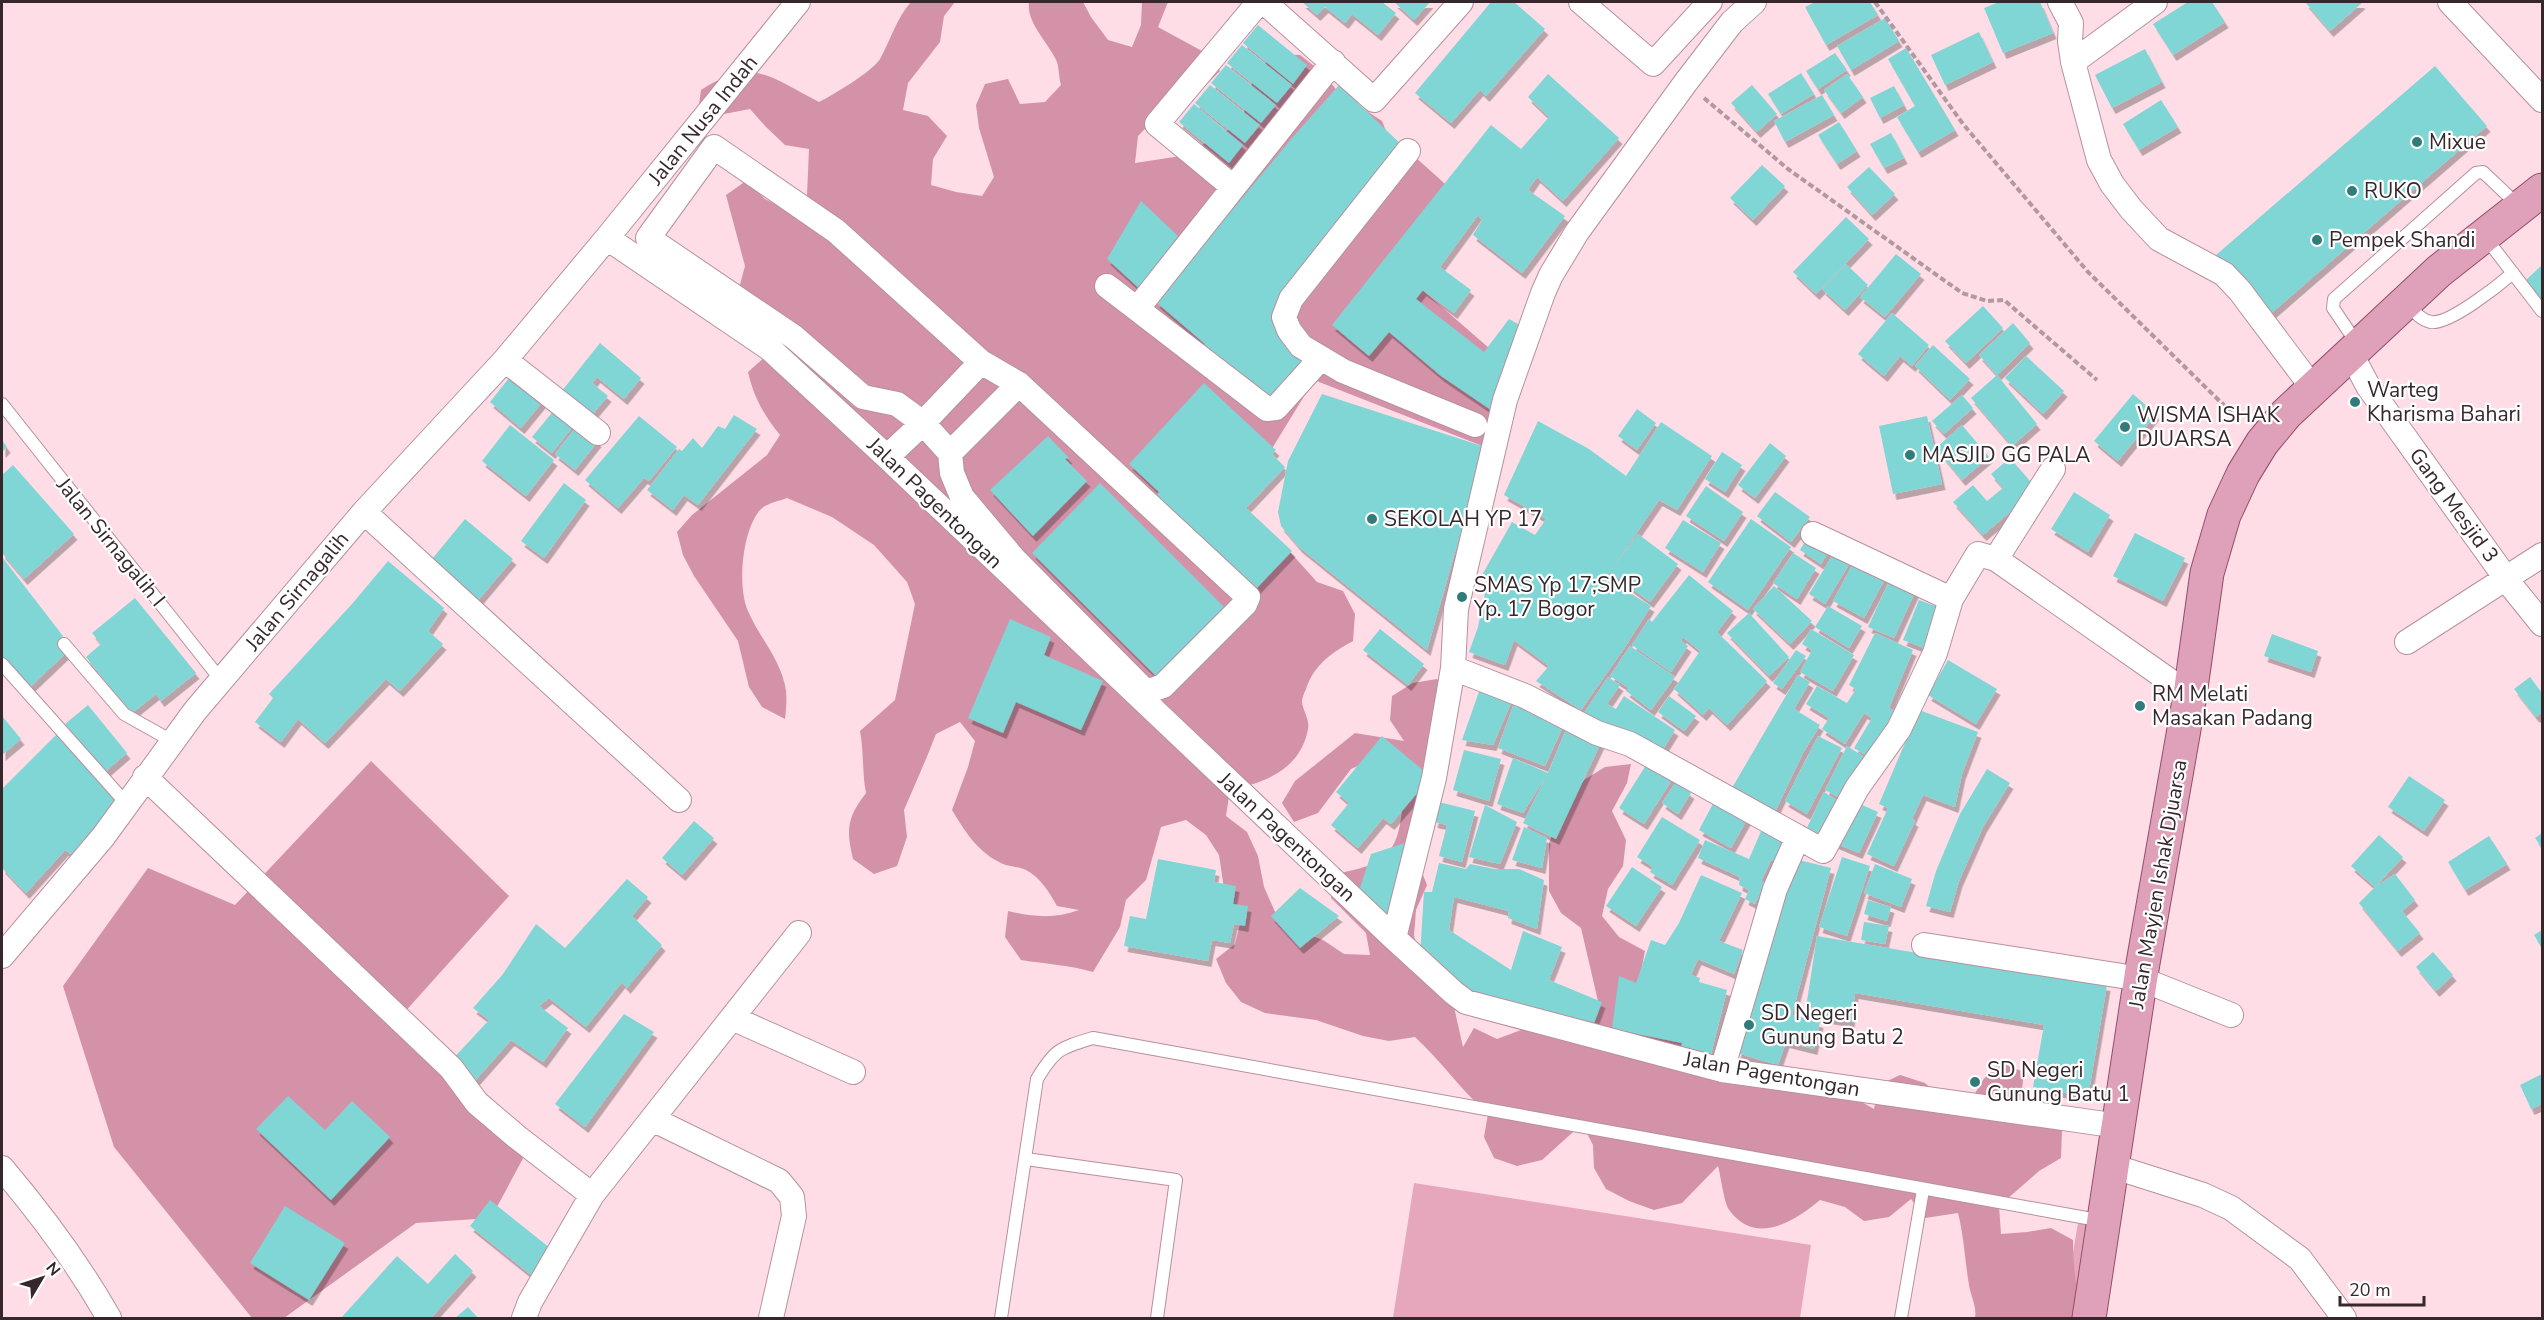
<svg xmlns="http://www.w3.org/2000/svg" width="2544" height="1320" font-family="'Nunito Sans',sans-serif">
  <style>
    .green { fill: #e6a6bb }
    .forest { fill: #d392a8 }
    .building { fill: #80d5d5; filter: url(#shadow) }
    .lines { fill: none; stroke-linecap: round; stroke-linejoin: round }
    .service-casing { stroke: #b6919d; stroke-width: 14 }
    .minor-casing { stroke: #b6919d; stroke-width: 26 }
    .primary-casing { stroke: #964d69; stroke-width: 35 }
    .path { stroke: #b398a0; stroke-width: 4; stroke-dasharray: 6 3; stroke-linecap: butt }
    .service { stroke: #fff; stroke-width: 12 }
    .minor { stroke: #fff; stroke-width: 24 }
    .primary { stroke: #dfa1b9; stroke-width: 33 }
    .poi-dot { fill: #317b7b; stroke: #fff; stroke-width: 2 }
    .labels { text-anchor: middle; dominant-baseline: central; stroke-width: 4.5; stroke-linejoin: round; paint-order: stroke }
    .street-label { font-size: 21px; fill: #36272c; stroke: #fff }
    .poi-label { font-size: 21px; fill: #36272c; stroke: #fff; text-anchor: start }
  </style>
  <defs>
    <filter id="shadow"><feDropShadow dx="3.5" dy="6" stdDeviation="0" flood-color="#0004"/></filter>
  </defs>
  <rect width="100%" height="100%" fill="#fedde7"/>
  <!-- green -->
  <path class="green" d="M1414 1183 1811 1245 1800 1318H1393Z
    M2104 1221 2088 1318H2062L2078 1223Z"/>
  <!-- forest -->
  <path class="forest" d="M911 2H955L944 16 940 42 908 83 903 110 928 116 947 136 933 159 931 185 956 192 982 196 994 177 979 128 976 105 985 84 1008 79 1020 104 1045 102 1061 85C1059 78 1059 68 1057 62 1049 43 1026 23 1029 2H1083L1091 17 1108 40 1132 47 1141 25 1142 2H1168L1158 27 1202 51 1220 71 1201 90 1176 97 1138 136 1135 163 1181 156 1224 133 1243 117 1249 91 1258 70 1275 54 1300 55 1322 72 1339 93 1382 121 1386 131 1462 199 1406 276 1504 361 1485 447 1314 380 1235 509 1281 542 1317 582 1343 591 1355 614 1353 641C1331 653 1314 665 1306 689 1304 693 1302 698 1302 702 1303 711 1310 720 1308 729 1301 769 1265 783 1230 790L1226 816 1247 832 1258 856 1264 887 1276 914 1297 930 1323 940 1344 954 1370 955 1366 933 1331 898 1334 874C1389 865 1400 852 1403 796L1374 759 1351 769 1318 813 1294 822 1282 803 1295 781 1355 733 1404 741 1390 720 1392 696 1413 683 1437 679 1455 697 1417 860 1427 885 1416 910 1414 936 1422 964 1454 1007 1463 1047 1474 1028 1497 1039 1521 1030 1545 1026 1598 1001 1581 928 1561 913 1549 891V843L1558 820 1584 780 1605 767 1631 764 1627 783 1612 811 1626 840 1623 866 1608 889 1602 916 1619 937 1645 951 1640 977 1686 1044 1711 1059 1851 1096 1874 1109 1879 1085 1900 1075 1925 1083 1946 1102 1971 1100 1983 1080 1999 1062 2024 1072 2021 1098 2044 1109 2062 1130 2061 1158 2039 1171 1999 1206 2001 1234 2027 1232 2051 1228 2073 1240C2073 1268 2076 1292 2085 1318H1975C1977 1307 1971 1297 1969 1285 1965 1261 1964 1237 1958 1213L1925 1218 1911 1199 1889 1217 1864 1221 1845 1207 1820 1200C1795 1221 1756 1246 1730 1211 1724 1205 1721 1176 1718 1166L1682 1203 1654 1210 1629 1201 1606 1189 1594 1168 1593 1145 1582 1124 1542 1160 1517 1166 1494 1158 1484 1137 1488 1114C1461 1090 1441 1061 1415 1037L1389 1041 1363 1036 1316 1020 1265 1013 1241 1002 1226 983 1216 959 1235 944 1241 920 1226 902 1219 855 1206 835 1186 820 1161 827 1146 880 1126 900 1120 927 1093 972C1070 965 1046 964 1021 960L1005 937 1008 911C1033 917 1055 919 1079 910L1057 906C1049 892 1041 878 1026 870 1018 866 1007 867 999 862 977 851 964 830 952 810L968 767 975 741 960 722 936 734 926 759 904 810 907 837 897 866 874 874 853 859C846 829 847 818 866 793 862 773 864 752 860 731L895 700 915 604 907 582 874 545 832 517 787 498C780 501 767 503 761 509 742 529 737 587 748 611 759 637 782 661 786 691 787 699 786 710 785 719L762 707 749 687 738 641 694 576 683 555 677 532 692 515 767 455 780 435C764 415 754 398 748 372L766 356 738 292 745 266 726 195 746 181 765 199 791 212 807 195 809 149 785 145 766 127 750 109 724 114 698 113 701 90C754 56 769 77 819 102 833 95 873 71 880 59 891 39 896 19 911 2Z
    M371 761 509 896 402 1015 534 1138 491 1218 416 1223 284 1318H252L114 1147 63 986 148 868 235 905Z"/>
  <!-- building -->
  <path class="building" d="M1302 2H1382L1396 13 1378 35 1352 14 1345 23 1325 7 1317 15Z
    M1394 2H1430L1414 20Z
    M1491 2H1514L1545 29 1486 96 1480 90 1451 123 1415 93Z
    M1815 2H1870L1878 15 1826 45 1805 7Z
    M1999 2H2040L2053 33 2003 53 1984 8Z
    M2188 2H2212L2225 22 2173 55 2153 24Z
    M2305 2H2360L2362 3 2330 31Z
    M1885 18 1899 41 1851 70 1837 46Z
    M1258 25 1307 65 1293 84 1243 43Z
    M1979 32 1993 62 1945 85 1931 55Z
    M1242 45 1292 85 1277 103 1227 63Z
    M1906 48 1955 130 1918 152 1897 117 1915 106 1888 59Z
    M2145 49 2162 82 2112 108 2095 75Z
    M1835 53 1847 70 1818 89 1806 71Z
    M1226 65 1276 105 1261 123 1211 83Z
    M2435 66 2487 126 2268 316 2216 255Z
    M1801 73 1814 94 1781 114 1768 94Z
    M1548 74 1619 138 1563 201 1537 177 1528 190 1565 216 1522 273 1473 235 1482 220 1478 215 1440 267 1471 290 1454 313 1423 290 1416 299 1484 352 1509 319 1527 329 1491 410 1441 376 1389 332 1369 356 1332 325 1491 125 1521 149 1549 117 1528 97Z
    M1847 74 1863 97 1841 113 1824 90Z
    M1210 85 1260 125 1245 143 1195 103Z
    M1339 85 1408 151 1280 304 1313 359 1270 403 1198 352 1205 344 1156 302 1292 138Z
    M1752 85 1777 114 1757 132 1731 103Z
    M1894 86 1904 105 1880 118 1870 98Z
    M1822 95 1834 115 1785 142 1774 121Z
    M2161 100 2178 127 2139 150 2123 124Z
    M1194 104 1243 145 1229 163 1179 122Z
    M1839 122 1857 151 1837 164 1818 135Z
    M1891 133 1904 158 1884 168 1870 144Z
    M1762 165 1785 186 1753 220 1730 198Z
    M1869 167 1895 194 1872 215 1847 187Z
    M1141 201 1178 236 1141 290 1107 259Z
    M1846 217 1869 239 1816 294 1793 272Z
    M1896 254 1921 274 1885 317 1860 297Z
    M1846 264 1868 285 1845 310 1822 289Z
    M2542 265V301L2525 281Z
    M1983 306 2003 328 1966 363 1945 341Z
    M1892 313 1929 345 1912 366 1900 356 1884 376 1858 354Z
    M2013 323 2030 343 1997 375 1979 355Z
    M600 343 641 378 624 399 597 377 592 383 608 396 591 416 561 392Z
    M1933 345 1970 379 1950 400 1915 366Z
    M2026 356 2064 391 2043 414 2005 378Z
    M513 373 544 400 521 428 490 402Z
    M1997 375 2037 424 2012 446 1971 398Z
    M1204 383 1276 450 1272 454 1285 467 1246 508 1292 551 1256 589 1155 497 1159 492 1129 464Z
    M1322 394 1485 447 1427 650 1299 547 1281 526 1278 512 1288 461Z
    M2133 394 2156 414 2118 461 2094 441Z
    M1962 395 1973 408 1944 434 1932 421Z
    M555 409 575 424 552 453 532 437Z
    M1637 409 1656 423 1637 450 1618 436Z
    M734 415 757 429 698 505 684 495 673 510 647 490 679 449 682 451 693 438 702 448 718 426 725 429Z
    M639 416 677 447 649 481 644 478 618 508 585 480Z
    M1927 416 1942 484 1893 494 1879 426Z
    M1538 421 1589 449 1626 476 1661 422 1712 456 1677 510 1659 500 1606 578 1651 606 1625 647 1581 710 1536 681 1549 666 1514 640 1505 665 1469 652 1478 627 1488 579 1482 575 1512 522 1535 535 1546 519 1504 495Z
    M510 425 554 460 526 496 482 461Z
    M1962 425 1989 457 1962 480 1936 448Z
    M577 426 598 441 575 470 555 454Z
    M1048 436 1069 458 1065 459 1087 481 1033 536 990 490Z
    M2 440 7 447 2 452Z
    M1770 443 1786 456 1755 498 1738 485Z
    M1722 452 1742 465 1725 492 1705 479Z
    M2010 458 2037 489 1983 535 1953 502 1973 485 1987 501 2003 488 1991 474Z
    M13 465 74 534 24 579 2 553V475Z
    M564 483 586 500 544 558 521 541Z
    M1100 483 1227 610 1159 679 1032 553Z
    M1706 486 1743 512 1724 541 1686 516Z
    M1775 492 1810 517 1791 542 1757 516Z
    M2074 492 2110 515 2088 552 2051 529Z
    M465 519 513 559 475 604 428 564Z
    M1751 519 1791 547 1748 610 1708 582Z
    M1683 520 1721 543 1703 572 1665 548Z
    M2135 533 2185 558 2163 601 2113 576Z
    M1638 534 1678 564 1650 602 1610 572Z
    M1808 537 1829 551 1821 564 1800 550Z
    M1835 551 1851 561 1825 604 1809 594Z
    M1793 553 1816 568 1797 599 1773 583Z
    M2 557 63 636 60 639 68 651 27 690 2 661Z
    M1856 558 1887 575 1864 618 1833 601Z
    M388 561 444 608 428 631 443 644 400 691 386 679 325 743 298 719 281 742 255 722 273 698 269 694 352 604Z
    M1689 575 1733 611 1717 632 1767 681 1727 725 1709 708 1703 715 1674 689 1700 651 1683 637 1681 641 1688 646 1671 672 1632 645 1649 619 1652 622Z
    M1891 577 1916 590 1894 638 1868 627Z
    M1774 586 1812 621 1790 644 1753 609Z
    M135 598 196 673 161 701 156 694 131 714 86 657 101 644 92 633Z
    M1919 600 1943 609 1927 649 1903 640Z
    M1828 606 1862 626 1849 648 1815 627Z
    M1749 613 1789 657 1769 676 1727 633Z
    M1010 619 1051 637 1044 655 1103 681 1081 730 1016 702 1003 733 968 718Z
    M1380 629 1424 664 1408 685 1363 650Z
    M1811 629 1854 655 1833 691 1800 672 1812 650 1802 644Z
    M1875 633 1913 650 1889 708 1898 715 1872 759 1854 748 1872 718 1864 713 1845 744 1822 729 1829 718 1806 704 1817 686 1847 703 1856 689 1849 685Z
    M2272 634 2318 651 2311 672 2264 656Z
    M1630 646 1675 677 1651 710 1626 691 1629 688 1610 676Z
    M1796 650 1806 656 1782 689 1773 683Z
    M1948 660 1997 689 1976 724 1928 695Z
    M1798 675 1810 682 1794 709 1820 725 1803 753 1773 816 1729 793Z
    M1608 677 1620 685 1607 704 1616 709 1624 696 1675 730 1660 754 1631 741 1584 713Z
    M2530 677 2542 693V712L2536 717 2514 689Z
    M1482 683 1514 696 1493 745 1462 740Z
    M1669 696 1696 716 1684 731 1658 712Z
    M1516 698 1566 720 1545 766 1498 748Z
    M88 705 127 753 105 772 65 724Z
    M1919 710 1978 732 1962 774 1955 807 1923 795 1912 819 1915 821 1894 866 1867 854 1888 808 1879 804Z
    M2 716 21 739 2 755Z
    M1569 722 1603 738 1556 839 1523 823 1547 775 1523 813 1497 804 1513 758 1548 773Z
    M58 733 120 803 71 854 65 850 26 893 2 868V789Z
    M1382 736 1431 777 1391 824 1383 818 1358 848 1331 825 1349 803 1336 792Z
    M1818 736 1842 748 1807 814 1785 801Z
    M1847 746 1866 758 1844 800 1825 790Z
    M1464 750 1501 759 1489 801 1453 790Z
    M1648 762 1673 778 1644 824 1619 808Z
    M1987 769 2010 783 1983 827 1959 881 1950 912 1926 906 1936 871 1960 814Z
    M2409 776 2445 800 2424 831 2388 807Z
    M1676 782 1691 793 1678 814 1662 803Z
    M1824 792 1844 805 1820 843 1804 834Z
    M1717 796 1750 814 1731 848 1699 830Z
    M1853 801 1878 812 1859 853 1835 843Z
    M1439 802 1475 811 1462 862 1439 856 1447 825 1434 822Z
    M1485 805 1517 822 1500 864 1469 857Z
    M1662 817 1700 840 1672 885 1650 872 1653 867 1637 857Z
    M694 821 714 838 682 875 662 858Z
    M1765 822 1793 837 1780 864 1771 860 1761 881 1771 885 1767 892 1762 889 1755 904 1745 899 1749 890 1739 885 1740 877 1698 858 1705 840 1749 859Z
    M1524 827 1547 838 1542 868 1512 860Z
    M2542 833V848L2535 838Z
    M2379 835 2403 857 2375 887 2351 866Z
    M2489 836 2507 864 2465 890 2448 862Z
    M1408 842 1388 920 1359 891 1371 854Z
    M1842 857 1870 866 1847 936 1819 927Z
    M1791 858 1831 868 1792 1015 1820 1022 1814 1049 1786 1042 1778 1065 1737 1053Z
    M1158 859 1216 870 1214 882 1236 886 1233 904 1248 906 1245 926 1234 924 1230 943 1212 940 1208 961 1124 946 1130 916 1146 919Z
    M1439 863 1466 869 1470 864 1495 869H1519L1544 880 1537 929 1508 918 1509 911 1454 897 1449 930 1511 970 1523 931 1562 947 1549 980 1602 1002 1593 1026 1474 997 1420 955 1424 892H1432Z
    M1875 864 1912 879 1901 907 1864 893Z
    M1632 867 1662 887 1636 926 1606 906Z
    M2395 874 2415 900 2402 911 2420 933 2398 951 2359 903 2375 887Z
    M1701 875 1742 893 1719 941 1743 950 1734 974 1698 959 1691 975 1700 978 1699 982 1727 990 1709 1062 1679 1055 1682 1043 1612 1029 1619 976 1636 983 1651 940 1665 945 1679 923Z
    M627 879 648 897 632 916 662 945 627 988 622 982 586 1027 549 998 539 1006 568 1028 543 1062 511 1040 473 1083 450 1062 489 1020 473 1008 503 974 536 924 565 948Z
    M1300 888 1339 916 1300 948 1271 916Z
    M1868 900 1891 907 1887 921 1864 914Z
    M1864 922 1889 926 1885 944 1861 940Z
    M2542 930V948L2534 935Z
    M1817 936 2107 985 2088 1097 2033 1087 2044 1025 1855 993 1851 1022 1805 1014Z
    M2433 952 2453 975 2436 991 2416 967Z
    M624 1014 654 1032 585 1127 555 1104Z
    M2542 1074V1104L2531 1109 2520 1085Z
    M288 1096 325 1130 352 1101 390 1137 331 1200 256 1129Z
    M490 1200 555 1252 535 1278 470 1226Z
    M285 1206 345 1243 309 1300 250 1263Z
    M455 1254 473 1271 431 1318H341L397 1256 428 1284Z
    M468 1307 478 1318H455Z"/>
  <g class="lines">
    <!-- service casing -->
    <g class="service-casing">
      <path id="service" d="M2485 237 2542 311
        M2406 302C2413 310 2420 320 2431 322 2449 325 2499 285 2513 273
        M2358 345 2333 308 2334 299 2476 173 2483 172 2520 207
        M2 404 221 680
        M64 644 124 714 172 741
        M2 664 126 803
        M1026 1159 1176 1180 1157 1318
        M1001 1318 1037 1079C1055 1049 1060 1048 1093 1038L2103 1221
        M1901 1318 1923 1190"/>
    </g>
    <!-- minor casing -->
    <g class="minor-casing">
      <path id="minor" d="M1264 2 1374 100 1461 2
        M1581 2 1653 64 1710 2
        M2060 2 2071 23 2070 41 2073 62 2099 160 2112 184 2131 209 2159 239 2224 274 2240 291 2312 387
        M2450 2 2542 100
        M2073 62 2155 2
        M714 147 836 231 981 362 1019 384 1248 597 1245 604 1163 686 1146 692 1014 559 962 497 952 473 950 453 923 423 897 404 863 397 794 337 648 238Z
        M1408 151 1291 299 1284 317 1289 330 1301 346 1343 371 1475 425
        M1233 187 1157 124 1259 2
        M607 238 769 348 887 457 1394 938 1454 993 1466 1002 1722 1070 2119 1126
        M1107 286 1137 309
        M2350 352 2368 386 2513 588 2542 624
        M1321 358 1276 408 1267 409 1137 309 1333 62
        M505 360 598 433
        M950 453 1019 384
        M887 457 923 423 981 362
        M364 512 679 800
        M1813 534 1951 599 1978 554 1996 559 2190 695
        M1996 559 2053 469
        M2407 642 2542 555
        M1453 668 1525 696 1597 733 1630 744 1823 851 1857 788 1899 729 1935 653 1951 599
        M145 777 451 1068 477 1103 517 1137 592 1195
        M1394 938 1434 778 1453 668 1456 609 1505 400 1543 293 1551 275 1577 232 1686 82 1732 22 1754 2
        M1924 945 2141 979 2231 1015
        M2 956 103 837 195 711 364 512 505 360 607 238 798 2
        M732 1018 853 1072
        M1722 1070 1775 889 1798 837
        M652 1119 779 1181 792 1197 794 1216 771 1318
        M2112 1166 2203 1195 2231 1208 2300 1259 2344 1318
        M2 1168C41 1214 79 1265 109 1318
        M524 1318 530 1302 592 1195 799 933"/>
    </g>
    <!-- primary casing -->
    <g class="primary-casing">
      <path id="primary" d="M2089 1318 2143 963 2190 695 2207 573 2224 515 2243 474 2262 443 2286 414 2439 271 2542 190"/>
    </g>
    <!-- path -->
    <path class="path" d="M1875 2 1963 124 2088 272 2240 421
      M1704 98 1788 169 1962 293 1987 301 2004 300 2097 380"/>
    <!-- service -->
    <use href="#service" class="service"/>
    <!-- minor -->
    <use href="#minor" class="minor"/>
    <!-- primary -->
    <use href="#primary" class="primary"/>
  </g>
  <!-- markers -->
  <g class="poi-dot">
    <circle cx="2417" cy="142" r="6"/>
    <circle cx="2352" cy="191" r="6"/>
    <circle cx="2317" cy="240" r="6"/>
    <circle cx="2355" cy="402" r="6"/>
    <circle cx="2125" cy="427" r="6"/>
    <circle cx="1910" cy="455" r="6"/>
    <circle cx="1372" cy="519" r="6"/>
    <circle cx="1462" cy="597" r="6"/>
    <circle cx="2140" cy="706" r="6"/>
    <circle cx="1749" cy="1025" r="6"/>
    <circle cx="1975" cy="1082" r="6"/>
  </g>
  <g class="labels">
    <!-- street labels -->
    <g class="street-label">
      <text transform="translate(703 120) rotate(-51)">Jalan Nusa Indah</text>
      <text transform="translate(935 503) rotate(44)">Jalan Pagentongan</text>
      <text transform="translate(2454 505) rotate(54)">Gang Mesjid 3</text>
      <text transform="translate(111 542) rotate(51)">Jalan Sirnagalih I</text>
      <text transform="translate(297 591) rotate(-50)">Jalan Sirnagalih</text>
      <text transform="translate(1287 837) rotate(43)">Jalan Pagentongan</text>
      <text transform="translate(2158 884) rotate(-80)">Jalan Mayjen Ishak Djuarsa</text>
      <text transform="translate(1772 1074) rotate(10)">Jalan Pagentongan</text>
    </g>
    <!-- poi labels -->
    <g class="poi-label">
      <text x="2429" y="142">Mixue</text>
      <text x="2364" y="191">RUKO</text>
      <text x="2329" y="240">Pempek Shandi</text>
      <text x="2367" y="390">Warteg<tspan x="2367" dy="24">Kharisma Bahari</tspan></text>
      <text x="2137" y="415">WISMA ISHAK<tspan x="2137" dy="24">DJUARSA</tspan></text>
      <text x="1922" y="455">MASJID GG PALA</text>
      <text x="1384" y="519">SEKOLAH YP 17</text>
      <text x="1474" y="585">SMAS Yp 17;SMP<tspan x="1474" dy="24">Yp. 17 Bogor</tspan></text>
      <text x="2152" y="694">RM Melati<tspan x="2152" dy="24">Masakan Padang</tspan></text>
      <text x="1761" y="1013">SD Negeri<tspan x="1761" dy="24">Gunung Batu 2</tspan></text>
      <text x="1987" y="1070">SD Negeri<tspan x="1987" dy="24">Gunung Batu 1</tspan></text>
    </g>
  </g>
  <!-- border -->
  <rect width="2544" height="1320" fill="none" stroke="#36272c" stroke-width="6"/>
  <!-- north arrow -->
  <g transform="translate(42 1278) rotate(51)" stroke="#ffffff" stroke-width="4.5" paint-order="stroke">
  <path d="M0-4.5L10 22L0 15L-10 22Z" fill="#36272c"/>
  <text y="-9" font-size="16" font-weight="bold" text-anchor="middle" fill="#36272c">N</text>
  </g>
  <!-- scale -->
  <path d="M2340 1296v9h84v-9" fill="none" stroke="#36272c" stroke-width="3"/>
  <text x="2349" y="1296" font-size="18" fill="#36272c" stroke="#ffffff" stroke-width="4.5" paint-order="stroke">20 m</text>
</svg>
